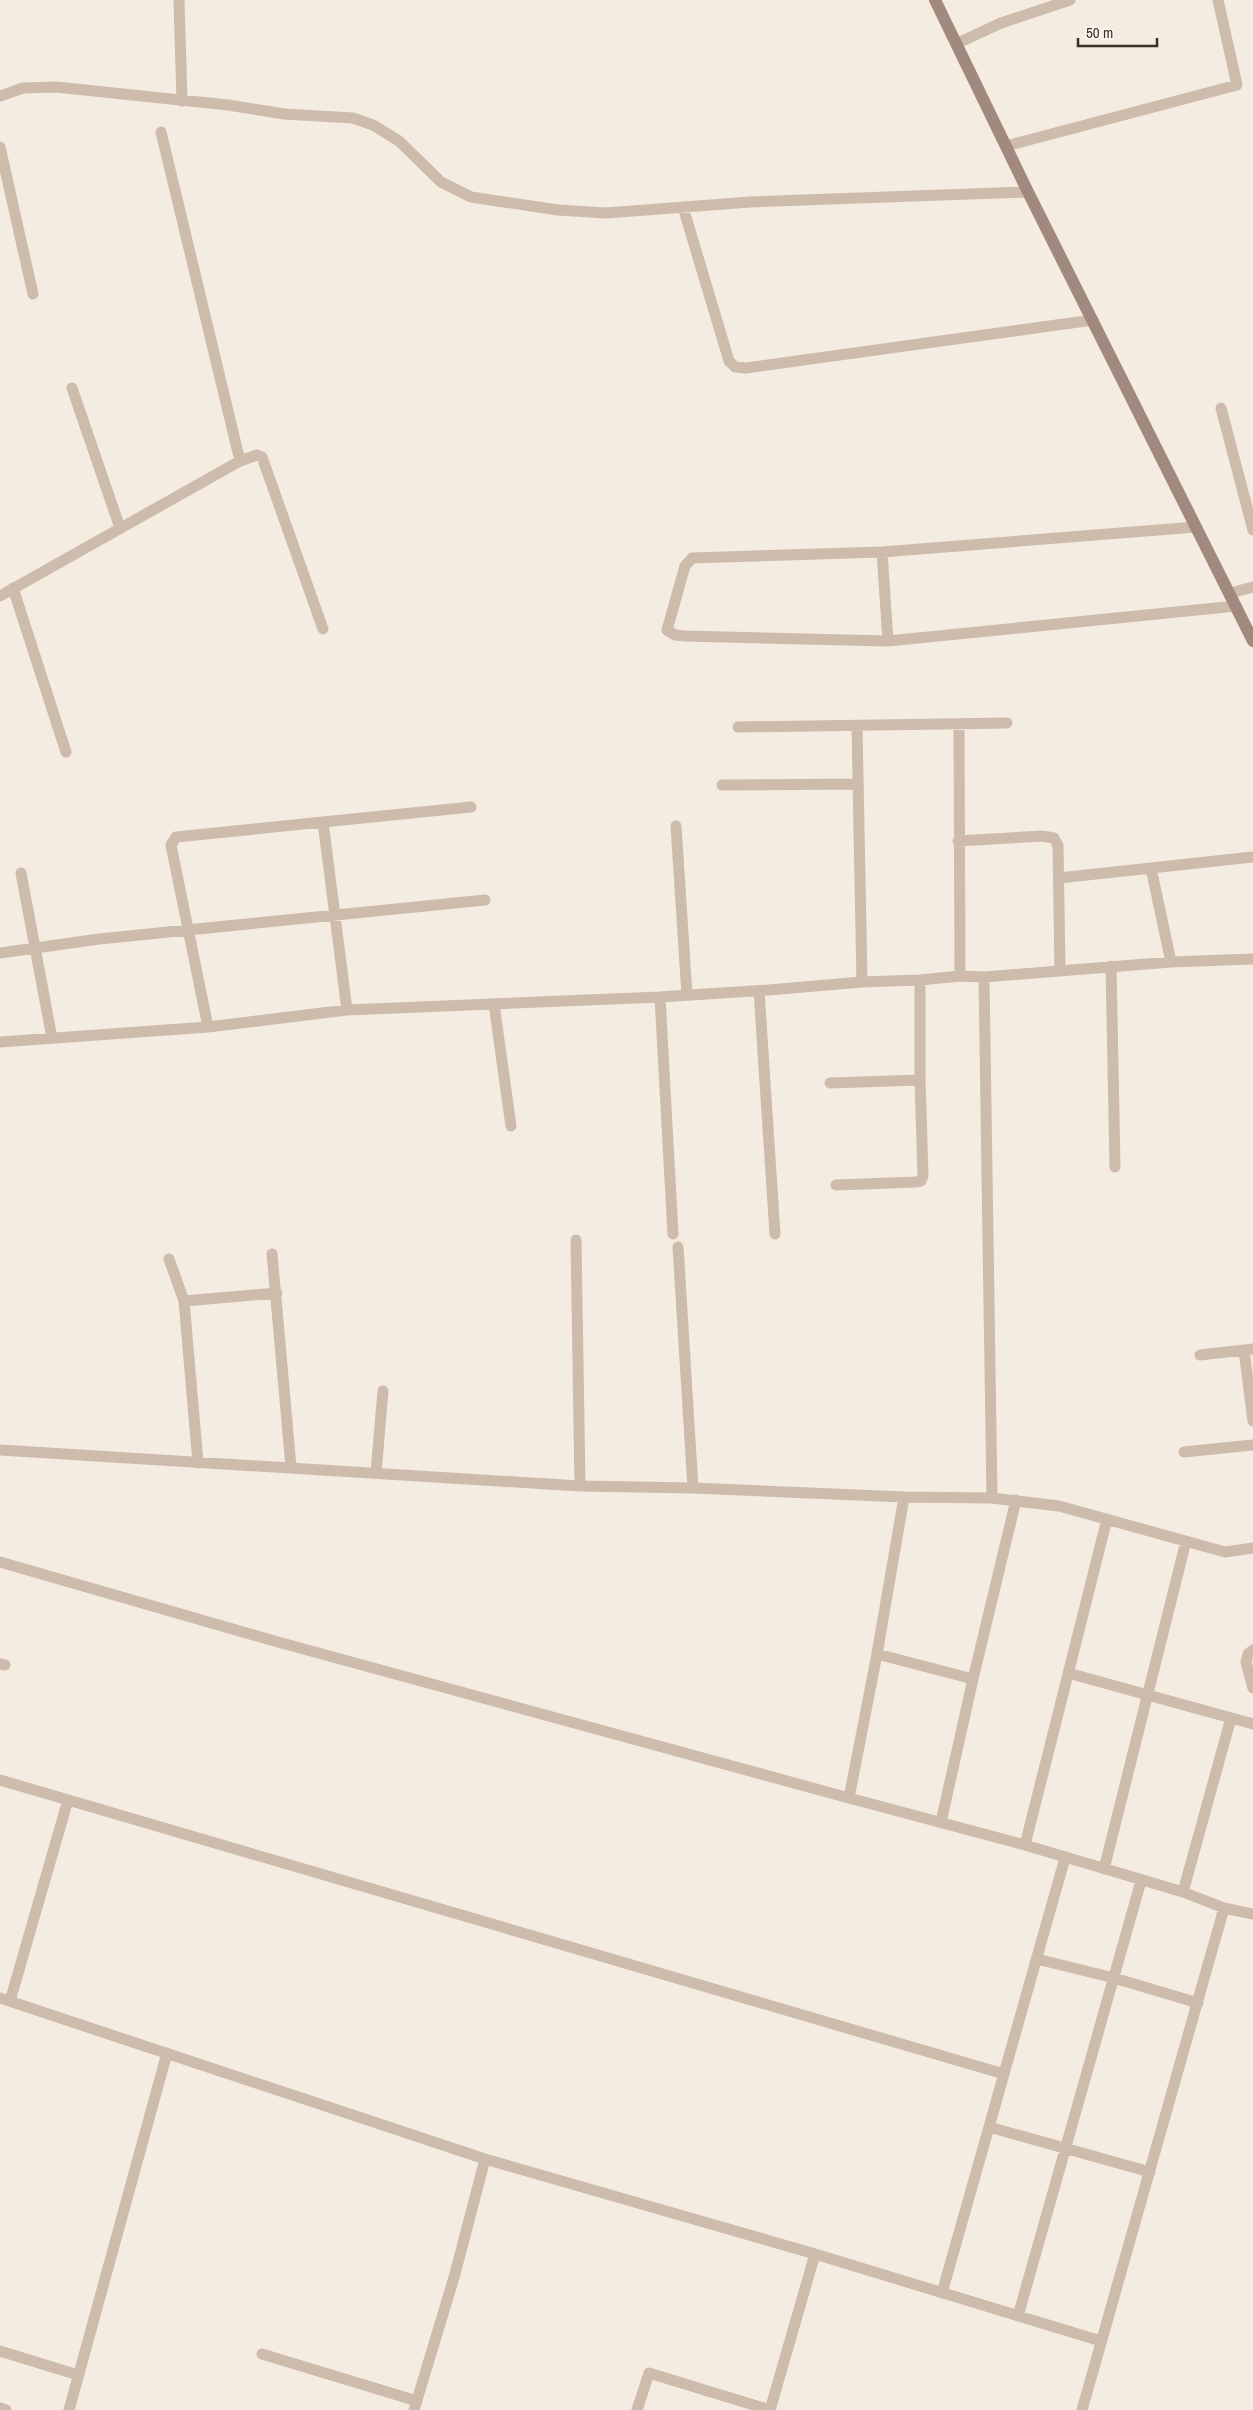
<svg xmlns="http://www.w3.org/2000/svg" width="1253" height="2410" font-family="'Archivo Narrow',sans-serif">
  <style>
    .lines { fill: none; stroke-linecap: round; stroke-linejoin: round }
    .street { stroke: #cdbbac; stroke-width: 11 }
    .secondary { stroke: #a18a7d; stroke-width: 12 }
  </style>
  <rect width="100%" height="100%" fill="#f4ebe1"/>
  <g class="lines">
    <!-- street -->
    <path class="street" d="M179 0 182 101
      M958 43 1001 23 1070 0
      M0 96 23 88 56 87 228 105 284 114 353 118 373 125 399 141 441 182 471 197 558 210 606 213 750 202 1028 192
      M161 132 240 461
      M1006 146 1237 85 1218 0
      M0 147 33 294
      M683 207 729 361 735 367 746 368 1093 320
      M72 388 120 528
      M1221 408 1253 530
      M1196 527 882 552 692 558 685 566 667 630 675 635 685 636 888 641 1236 606
      M882 552 888 641
      M13 588 66 752
      M1230 593 1253 587
      M0 596 240 461 257 455 262 457 323 629
      M959 725 960 976
      M857 726 862 982
      M738 727 1007 723
      M722 785 857 784
      M323 822 347 1010
      M676 826 687 995
      M958 841 1042 836 1054 838 1058 846 1060 970
      M1151 868 1253 857
      M21 873 52 1038
      M1059 878 1151 868 1171 962
      M0 953 99 939 485 900
      M1111 966 1115 1167
      M984 977 992 1498
      M759 991 775 1234
      M660 997 673 1234
      M494 1004 511 1126
      M208 1027 171 845 176 837 471 807
      M0 1042 208 1027 347 1010 660 997 769 990 862 982 920 980 960 976 984 977 1171 962 1253 959
      M830 1083 920 1080
      M836 1185 916 1182 921 1181 923 1176 920 1080V980
      M576 1240 580 1486
      M678 1247 693 1488
      M272 1254 291 1467
      M169 1259 184 1301
      M1244 1350 1253 1421
      M1200 1355 1253 1349
      M0 1450 580 1486 693 1488 904 1497 992 1498 1059 1506 1225 1552 1253 1548
      M1184 1452 1253 1445
      M198 1463 184 1301 277 1293
      M376 1473 383 1391
      M0 1562 278 1642 849 1798 877 1654 973 1679 941 1822
      M1253 1650 1248 1654 1246 1662 1253 1688
      M877 1654 904 1497
      M0 1664 5 1665
      M1068 1673 1253 1724
      M973 1679 1016 1500
      M0 1780 1004 2074
      M849 1798 1025 1845 1183 1892 1224 1908 1253 1914
      M1025 1845 1107 1519
      M1104 1869 1186 1541
      M1183 1892 1231 1718
      M1037 1959 1114 1978 1198 2003
      M0 1998 485 2159 815 2254 1101 2341
      M10 2001 68 1800
      M989 2127 1150 2172
      M942 2293 1065 1858
      M1018 2316 1141 1881
      M0 2351 78 2375
      M262 2354 417 2401
      M0 2408 6 2410
      M69 2410 167 2053
      M414 2410 455 2274 485 2159
      M637 2410 649 2373 770 2410
      M770 2410 815 2254
      M1082 2410 1224 1908"/>
    <!-- secondary -->
    <path class="secondary" d="M935 0 1028 192 1253 641"/>
  </g>
  <!-- scale -->
  <path d="M1078 38v8h79v-8" fill="none" stroke="#3b302b" stroke-width="2.5"/>
  <text x="1086" y="38" font-size="15" fill="#3b302b" stroke="#fbf5ee" stroke-width="4" paint-order="stroke">50 m</text>
</svg>
